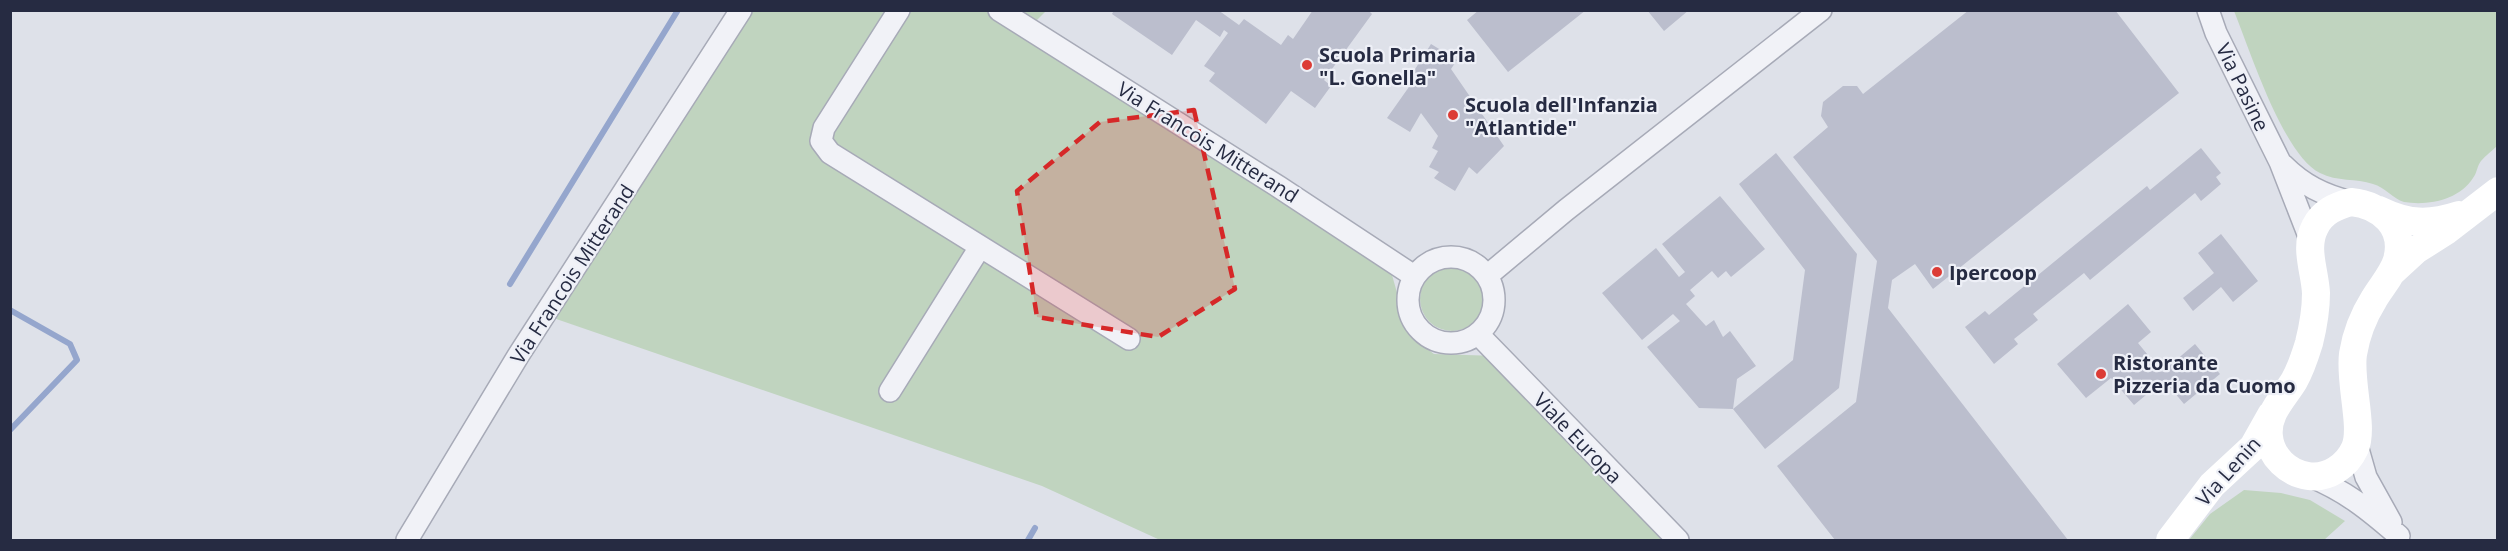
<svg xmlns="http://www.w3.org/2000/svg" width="2508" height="551" font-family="'Open Sans',sans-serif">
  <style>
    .green { fill: #c0d4bf }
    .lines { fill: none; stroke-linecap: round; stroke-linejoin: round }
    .stream { stroke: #95a6cd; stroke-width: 6 }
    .building { fill: #bbbecd }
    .street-casing { stroke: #a7aab7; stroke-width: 24 }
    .street { stroke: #f1f2f7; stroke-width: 21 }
    .secondary { stroke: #fff; stroke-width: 28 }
    .marked { fill: #d62828; fill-opacity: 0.2; stroke: #d62828; stroke-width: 4.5; stroke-dasharray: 12 8; stroke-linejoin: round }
    .poi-dot { fill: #dc3c36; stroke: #eef0f7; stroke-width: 2 }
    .labels { text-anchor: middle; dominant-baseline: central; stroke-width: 4.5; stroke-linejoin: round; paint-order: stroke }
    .poi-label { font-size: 20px; font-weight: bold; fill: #262b42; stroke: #eef0f7; text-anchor: start }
    .street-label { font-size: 20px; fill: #262b42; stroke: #eef0f7 }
  </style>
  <rect width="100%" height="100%" fill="#dee1e9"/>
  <!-- green -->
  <path class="green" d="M732 11H1046L1022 35 1266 185 1392 275 1409 335 1434 354 1498 356 1665 540H1160L1042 486 533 311Z
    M2234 11H2497V146C2492 151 2485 156 2481 161 2477 166 2477 173 2473 178 2459 200 2428 206 2404 202 2393 199 2385 187 2373 184 2356 178 2337 182 2320 173 2283 155 2250 50 2234 11Z
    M1420 299a32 32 0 1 1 64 0a32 32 0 1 1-64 0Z
    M2244 490 2281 493 2310 500 2345 521 2324 540H2189L2210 514Z"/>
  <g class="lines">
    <!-- stream -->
    <path class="stream" d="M510 284 678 10
      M10 310 70 344 77 360 10 430
      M1028 540 1035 528"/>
  </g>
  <!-- building -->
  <path class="building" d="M1114 10H1218L1239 25 1244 19 1281 45 1288 35 1293 39 1313 10H1368L1372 14 1324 80 1331 86 1315 108 1291 91 1266 124 1209 81 1215 73 1204 66 1228 33 1224 30 1220 37 1196 20 1172 55 1112 14Z
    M1479 10H1586L1508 72 1467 20Z
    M1647 10H1689L1664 31Z
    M1969 10H2115L2179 93 1933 289 1915 264 1892 280 1888 308 2068 540H1835L1777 466 1856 402 1877 261 1793 157 1828 127 1821 116 1823 102 1843 86H1857L1863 94Z
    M1431 44 1457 60 1451 69 1504 146 1477 174 1469 167 1455 191 1434 178 1439 172 1429 167 1438 151 1432 148 1438 136 1421 113 1410 132 1387 118 1416 77 1412 74Z
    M2201 148 2221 173 2216 177 2221 184 2201 201 2195 193 2090 280 2084 273 2033 314 2038 320 2014 339 2018 344 1994 364 1965 327 1985 311 1989 315 2147 186 2150 190Z
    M1776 153 1857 254 1839 388 1765 449 1733 409 1793 360 1805 270 1739 184Z
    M1720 196 1765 249 1731 277 1726 271 1718 278 1712 271 1690 290 1695 296 1686 304 1706 326 1714 320 1723 337 1730 331 1756 366 1737 379 1733 409 1699 408 1647 347 1680 321 1673 314 1642 340 1602 293 1656 248 1679 277 1685 272 1662 244Z
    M2221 234 2258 281 2233 302 2221 287 2193 311 2183 298 2214 273 2198 253Z
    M2128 304 2151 332 2138 343 2162 372 2195 344 2220 374 2184 404 2164 380 2134 405 2111 378 2086 398 2057 364Z"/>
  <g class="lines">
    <!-- street casing -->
    <g class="street-casing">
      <path id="street" d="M899 10 824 128 821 141 830 153 1129 339
        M999 10 1279 187 1414 276
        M2208 10 2216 33 2280 162 2310 239
        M2283 165C2303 185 2323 195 2351 202
        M1408 300a43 43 0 1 1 86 0a43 43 0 1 1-86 0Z
        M1487 276 1566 210 1821 10
        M1478 334 1678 540
        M890 391 980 247
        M2356 442 2366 477 2391 522
        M2309 476C2346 491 2369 510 2399 536
        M407 540 518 356 741 10"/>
    </g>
    <!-- street -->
    <use href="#street" class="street"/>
    <!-- secondary -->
    <path class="secondary" d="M2351 202C2381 205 2406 227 2397 260 2393 274 2381 287 2374 299 2364 315 2356 335 2353 354 2349 382 2364 427 2355 448 2347 466 2328 479 2308 476 2288 473 2271 457 2269 437 2266 414 2283 399 2294 381 2301 369 2305 356 2309 343 2313 327 2316 310 2316 293 2315 271 2304 248 2315 227 2322 212 2336 206 2351 202Z
      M2379 210C2408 224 2428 225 2459 215
      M2391 273 2416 250 2446 231 2498 191
      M2170 540 2212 485 2253 447 2271 415"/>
  </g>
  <!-- marked area -->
  <path class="marked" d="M1194 110 1235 289 1158 337 1037 317 1017 191 1100 122Z"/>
  <!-- markers -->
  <g class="poi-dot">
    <circle cx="1307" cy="65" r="6"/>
    <circle cx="1453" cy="115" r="6"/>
    <circle cx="1937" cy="272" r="6"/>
    <circle cx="2101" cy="374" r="6"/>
  </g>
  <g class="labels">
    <!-- poi labels -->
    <g class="poi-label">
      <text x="1319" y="54">Scuola Primaria<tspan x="1319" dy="23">"L. Gonella"</tspan></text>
      <text x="1465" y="104">Scuola dell'Infanzia<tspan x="1465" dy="23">"Atlantide"</tspan></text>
      <text x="1949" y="272">Ipercoop</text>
      <text x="2113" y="362">Ristorante<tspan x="2113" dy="23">Pizzeria da Cuomo</tspan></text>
    </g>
    <!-- street labels -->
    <g class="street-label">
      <text transform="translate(2243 87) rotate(64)">Via Pasine</text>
      <text transform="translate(1208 142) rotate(32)">Via Francois Mitterand</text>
      <text transform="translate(572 274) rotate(-57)">Via Francois Mitterand</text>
      <text transform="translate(1578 438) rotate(46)">Viale Europa</text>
      <text transform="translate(2228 471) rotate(-48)">Via Lenin</text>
    </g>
  </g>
  <!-- border -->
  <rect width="2508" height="551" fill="none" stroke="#262b42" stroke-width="24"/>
</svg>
